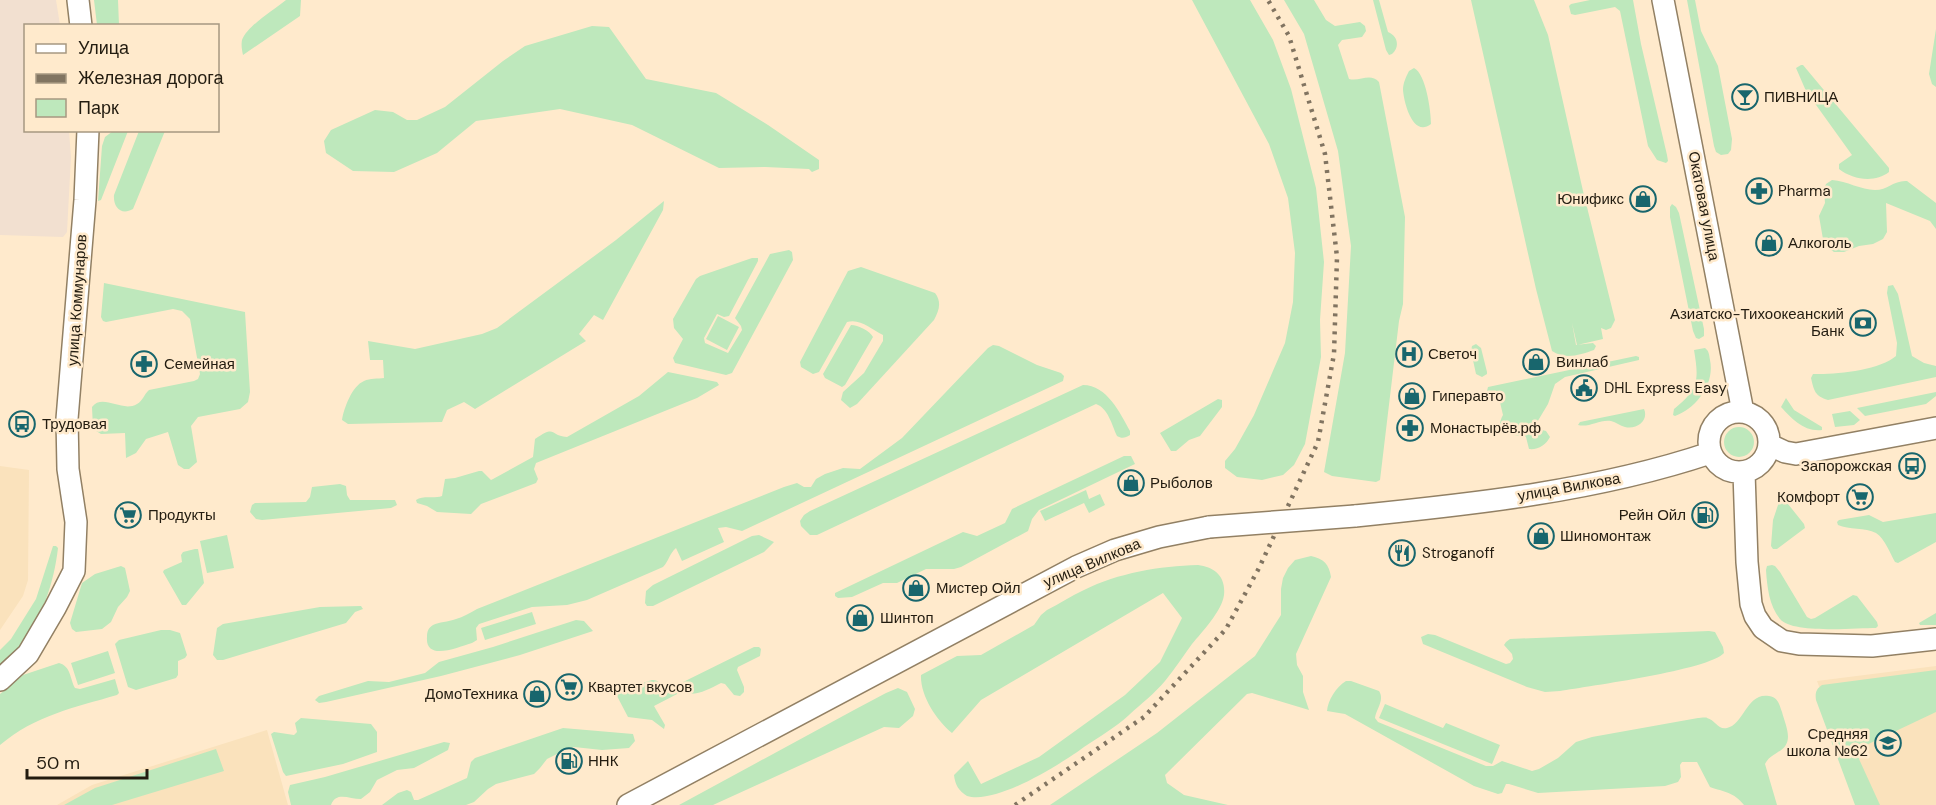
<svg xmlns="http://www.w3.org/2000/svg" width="1936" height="805" font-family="'DM Sans',sans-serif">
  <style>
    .industrial { fill: #f2e0d0 }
    .built { fill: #fae2bc }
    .green { fill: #bee8bc }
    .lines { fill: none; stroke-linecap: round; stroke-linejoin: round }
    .major-casing { stroke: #928064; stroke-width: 24 }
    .major { stroke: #fff; stroke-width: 21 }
    .rail { stroke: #817461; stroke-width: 4.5; stroke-dasharray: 3 6; stroke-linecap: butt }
    .major-bridge-casing { stroke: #928064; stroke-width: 24; stroke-linecap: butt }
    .major-bridge { stroke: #fff; stroke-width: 21 }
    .labels { text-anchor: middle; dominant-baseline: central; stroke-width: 5; stroke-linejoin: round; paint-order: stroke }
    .poi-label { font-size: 15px; fill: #231c10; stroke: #ffeacc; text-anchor: start }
    .street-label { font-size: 15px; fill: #231c10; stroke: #ffeacc }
  </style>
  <rect width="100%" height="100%" fill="#ffeacc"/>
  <!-- industrial -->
  <path class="industrial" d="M0 0H56L60 25 26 26V130L69 131 71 157 67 232 63 237 0 235Z"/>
  <!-- built -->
  <path class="built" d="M0 466 29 470 28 580 23 596 0 630Z
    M1936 666V805H1864L1817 681Z
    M267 730 288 805H57L92 785Z"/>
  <!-- green -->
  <path class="green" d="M94 0H118L119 25H97Z
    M286 0H301L300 16 243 55C242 50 241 45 242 40 248 25 274 10 286 0Z
    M1192 0H1250L1273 40 1291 89 1316 188 1324 262 1320 320 1321 357 1305 444 1294 465 1283 475 1262 480 1237 477 1225 468V461L1235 449 1254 415 1285 343 1293 302 1295 253 1288 198 1269 144Z
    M1284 0H1314L1326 20 1335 26 1360 22 1365 26 1366 31 1362 37 1342 40 1338 45 1349 79C1360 82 1370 72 1379 82L1405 217 1403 304 1399 321 1380 480 1376 482 1332 476 1324 472 1345 353 1351 246 1338 151 1304 34Z
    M1373 0H1379L1388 32C1398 36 1400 47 1392 54L1389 55 1386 50Z
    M1471 0H1534L1548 35 1583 191 1615 320 1611 328 1606 330 1601 328 1603 339 1577 345 1572 323 1576 345 1593 343 1596 346 1594 350C1580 355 1565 360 1552 351L1536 289Z
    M1590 0H1633L1641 44 1667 155 1668 161 1666 163 1657 160 1648 146 1620 11 1615 7 1575 15 1571 14 1569 6 1571 4Z
    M1687 0H1695L1701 31 1718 66 1732 139 1731 150 1728 154 1721 155 1716 152 1714 146Z
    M592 26 609 27 646 79 716 93 768 125 819 160V169L812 172 809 169 765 167 719 168 632 125 560 109 476 121 437 153 394 172 353 171 326 153 324 141 331 130 375 110 393 112 407 120H417L445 107 503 61 525 46Z
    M1936 29V87L1932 84 1929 74Z
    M1801 65H1803L1889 168V172C1875 183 1853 180 1839 169V164L1852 155 1806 91 1796 68Z
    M1414 68C1426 74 1431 111 1431 124 1413 138 1404 103 1403 90 1403 83 1406 77 1409 71Z
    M113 131H128L101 200 98 201 102 146 105 137Z
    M139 131H165L133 209C121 216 113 207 114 195Z
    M1832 180C1847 181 1861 190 1875 190 1888 190 1894 180 1907 181L1936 203V229L1930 221 1886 203 1887 232 1883 239 1873 244 1859 246 1844 252H1834L1824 245 1819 216 1825 203 1824 189 1826 184Z
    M664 201 663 210 603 320 594 315 579 334 586 341 475 409 464 402 447 410 442 422 348 424 342 420C344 408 352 386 364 381 370 378 378 379 384 378L383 360H370L368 341 415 349 482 334 497 328 616 240Z
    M1672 204 1676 207 1679 213 1704 329V336L1699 339 1696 338 1693 331 1670 217V207Z
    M789 250 792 252 793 260 732 373 726 375 675 363 673 358 683 339 674 328 673 319 696 279 700 276 752 258H758V261L729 316 724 317 717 314 704 338 705 343 728 353 742 330 741 326 735 318 770 254Z
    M861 267 935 293C942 302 939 311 934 320L857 404 850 408 841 400 843 392 864 373 883 341V335C871 329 860 318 847 322L819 372 813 374 801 367 800 362 848 271Z
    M104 283 245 312 250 392 248 402 240 409 198 417 191 426 197 462 189 469H184L178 465 168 432 146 439 136 453 126 458 125 433 101 434 93 429 92 407C103 393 122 413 137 404 143 401 144 394 149 390L194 381 198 379 200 374 190 319 182 311 173 309 106 322 103 321 101 317Z
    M1893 285 1898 294 1912 356 1924 363 1936 366V377L1828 400C1815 396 1814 391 1811 378L1813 374C1835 375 1880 370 1896 356L1897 343 1887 293 1888 286Z
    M718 316 739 327 727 350 706 339Z
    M851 325C858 325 870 331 873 337L845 385 842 387 825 378 823 374Z
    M1476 344 1481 348 1487 372V374L1482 377 1476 374 1471 351 1472 346Z
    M993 345 999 346 1037 365 1061 373 1064 376 1063 381 742 531 726 527 718 528 724 542 682 561 676 548C669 554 669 561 663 567L587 600 567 605 532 607 479 624 476 628 477 640 472 643C458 647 425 662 427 637 427 632 428 628 433 625 439 622 448 622 456 619 463 617 470 613 477 609L784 487 797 483 804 487H811L816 479 825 474 843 468 860 469 902 438 988 348Z
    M1705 348C1709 351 1709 354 1710 360 1715 383 1697 408 1675 416L1673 415 1674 409C1699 389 1699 380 1694 350Z
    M1636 356 1639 357V360L1565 377 1555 384 1548 404 1536 424 1538 429 1546 431 1550 437C1546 445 1538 450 1529 449L1526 437 1524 436 1503 434C1499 427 1499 422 1503 415L1499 398 1490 397 1487 391 1488 387Z
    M668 372 717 382 719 385 697 398 536 463 534 469 538 479 536 483 481 504 471 514 437 512 427 506 417 503 416 500C423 495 434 499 442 496L445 479 455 478 479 471H482L491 480 493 479 533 457 535 439C557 424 549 436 567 437L639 396Z
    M1083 385C1107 385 1120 413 1130 431V435C1125 438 1122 439 1117 436 1112 425 1108 408 1096 404L817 535H810L801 526 800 521 804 515 810 511Z
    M1936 392V396L1926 404 1865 416 1857 408Z
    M1786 398 1794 410 1822 427V430C1804 432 1792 419 1781 407Z
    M1218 399 1222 400V407L1200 436 1189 440 1176 451H1171L1160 433Z
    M1644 409C1649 420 1637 430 1625 427 1620 426 1616 422 1611 421 1600 419 1589 428 1578 425L1580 422Z
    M1850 411 1860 420 1854 425 1835 427 1832 414Z
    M1724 442a15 15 0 1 1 30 0a15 15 0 1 1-30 0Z
    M1124 456H1131L1135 464 1039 510 1032 519 1028 531 961 567 954 569H926L897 583H883L852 597 838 598 835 596V593L963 532 977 536 1005 523 1012 509Z
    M340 484 346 486 347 495 350 500H395L397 505 391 508 262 520 256 519 250 512 252 505 255 503 306 502 310 497 312 487Z
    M1086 490 1089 499 1100 494 1105 505 1089 513 1084 503 1045 521 1040 511Z
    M1780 499H1784L1804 524 1805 528 1777 549H1773L1771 546 1773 520Z
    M1936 513V542L1898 563 1895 562C1890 553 1885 539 1876 533 1865 527 1849 530 1838 525L1837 522 1839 520 1869 515 1883 522Z
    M227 535 234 568 207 573 200 541Z
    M759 535 774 542 764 552 653 606H647L645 603 646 591 653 585 752 536Z
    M53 546H56L58 548C54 583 42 618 21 646 15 653 7 660 0 666V650L11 639 36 599Z
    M195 549H198L204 583 186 605H182L163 572 164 570 182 562 181 555 183 552Z
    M1311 556C1324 559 1329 564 1331 577L1296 654 1297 665 1303 676V692L1309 710 1252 693 1247 694 1165 775 1167 783 1184 795 1228 805H1050L1157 733 1255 656 1281 615V589L1283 578 1288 568 1295 560Z
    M1198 565C1214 567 1226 576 1224 595 1222 611 1202 632 1192 644 1183 656 1175 669 1165 681 1155 693 1141 704 1129 715 1116 727 1099 737 1084 747 1061 764 996 805 967 796 959 791 955 785 954 775L968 761 981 784 1039 757 1125 695 1160 662 1182 618 1163 593 981 700 952 733C936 720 920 695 921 675L957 656 981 655 1034 625 1041 615 1047 610C1059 604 1071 596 1084 590 1118 573 1160 566 1198 565Z
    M1772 565 1775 566 1780 572 1807 617 1811 619 1815 618 1853 595 1857 596 1877 622 1878 626 1876 628C1856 628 1792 634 1780 619 1769 606 1767 586 1766 570L1767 566Z
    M121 566 125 568 130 591 127 597 118 607 111 622 102 629 76 632 72 629 70 623 82 583 95 574Z
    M361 606 363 609 355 612 346 623 223 660H217L213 655 217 628 223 624 320 607Z
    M532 612 536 624 485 640 481 628Z
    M1936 613V625H1920L1919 623Z
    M576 620 584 621 593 631 520 655 441 676 326 702 319 703 315 700 319 696 368 681 389 682 425 673 439 662 493 647Z
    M161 630H170L180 633 187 655 185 658 178 661V675L176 678 136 690 128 687 115 644 119 640Z
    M1709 631 1715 632 1723 647 1724 653C1709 670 1589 686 1560 691L1545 692 1527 687 1423 644 1421 637 1428 634 1435 635 1506 664 1510 663 1513 659 1512 654 1504 645 1506 642 1510 639Z
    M754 647H759L761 649 760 656 738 667 737 670 744 687V692L740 696 734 695 725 684 721 683C707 690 696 697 681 692L654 706 665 725 664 729 652 720 628 717 617 696 618 693C625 691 648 680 653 680 658 680 662 685 666 688H671Z
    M108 651 115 673 78 685 71 663Z
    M59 663C71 666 70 679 75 688L80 689 115 679 119 693 117 695C73 708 36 715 0 745V694L23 675Z
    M1936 670V712L1860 748 1859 759 1880 805H1855L1816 700C1815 693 1816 689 1822 685Z
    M1346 681H1351L1379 691C1385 700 1376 709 1375 718L1378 722 1486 766H1493L1502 761 1532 771 1539 769 1558 758 1576 742 1592 737 1698 718C1699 718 1707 717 1707 718 1715 720 1718 730 1727 728 1744 724 1747 692 1769 696 1778 697 1779 704 1782 712 1786 727 1795 743 1778 752 1772 756 1768 758 1765 764L1777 805H1744C1734 792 1724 792 1710 787L1697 762H1682L1680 765 1681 777 1678 782 1665 786 1538 793 1509 784H1506L1502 793 1498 794 1474 786 1345 714 1327 711C1328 700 1336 687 1346 681Z
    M898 688 907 692 915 709 913 716 899 728 884 727 713 805H679L854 710 886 693Z
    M1385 704 1443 728 1446 723 1500 745 1492 764 1379 718Z
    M301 718 371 724 377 732V752L343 764 286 776 283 772 271 734 274 732 294 735 297 732 295 723Z
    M563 728 633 734 635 741 629 748 602 750 574 747 563 751 547 759 540 768 534 774 496 784 488 789 474 802 466 805H382L398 793 407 790 411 792 414 800H418L467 778 471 762 475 758Z
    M444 742 450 743 448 750 414 768 397 770 377 780 370 792 361 799C349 799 336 791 331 805H291L288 792 290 785 325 777Z
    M216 749 224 771 112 805H64L95 788Z"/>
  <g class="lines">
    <!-- major casing -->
    <g class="major-casing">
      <path id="major" d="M78 0 81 26
        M1663 0 1743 412
        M1709 442a30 30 0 1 1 60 0a30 30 0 1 1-60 0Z
        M1770 445 1785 452 1796 454 1936 428
        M1744 472 1747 562 1751 604 1755 616 1763 628 1782 641 1799 644 1872 646 1936 639
        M1355 516C1474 504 1597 491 1710 453
        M0 680 28 654 55 608 74 571 76 522 68 469 67 419 85 200 88 130
        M628 805 1076 567 1115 550 1159 537 1209 527"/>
    </g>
    <!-- major -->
    <use href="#major" class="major"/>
    <!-- rail -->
    <path class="rail" d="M1015 805 1144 717 1226 629 1259 568 1318 442 1334 354 1337 257 1325 154 1289 36 1268 0"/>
    <!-- major-bridge casing -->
    <g class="major-bridge-casing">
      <path id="major-bridge" d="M1209 527 1355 516"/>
    </g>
    <!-- major-bridge -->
    <use href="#major-bridge" class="major-bridge"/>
  </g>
  <!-- icons -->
  <defs>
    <g id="bar-ring" transform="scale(1.35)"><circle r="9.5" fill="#ffeacc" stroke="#18666d" stroke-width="1.5"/><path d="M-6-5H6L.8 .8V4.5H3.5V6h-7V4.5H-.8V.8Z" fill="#18666d"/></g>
    <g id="pharmacy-ring" transform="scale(1.35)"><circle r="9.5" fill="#ffeacc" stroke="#18666d" stroke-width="1.5"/><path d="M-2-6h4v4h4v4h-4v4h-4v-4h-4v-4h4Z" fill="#18666d"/></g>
    <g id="shop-ring" transform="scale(1.35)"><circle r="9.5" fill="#ffeacc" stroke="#18666d" stroke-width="1.5"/><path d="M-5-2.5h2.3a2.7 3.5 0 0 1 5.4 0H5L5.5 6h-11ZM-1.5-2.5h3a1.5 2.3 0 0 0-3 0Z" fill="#18666d"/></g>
    <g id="bank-ring" transform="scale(1.35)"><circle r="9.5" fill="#ffeacc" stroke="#18666d" stroke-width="1.5"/><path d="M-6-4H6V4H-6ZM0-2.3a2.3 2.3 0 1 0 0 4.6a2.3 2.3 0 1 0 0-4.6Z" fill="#18666d"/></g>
    <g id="hospital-ring" transform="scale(1.35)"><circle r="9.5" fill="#ffeacc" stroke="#18666d" stroke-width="1.5"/><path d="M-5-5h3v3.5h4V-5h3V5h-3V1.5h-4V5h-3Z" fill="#18666d"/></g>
    <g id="civic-ring" transform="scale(1.35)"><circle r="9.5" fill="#ffeacc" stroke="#18666d" stroke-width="1.5"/><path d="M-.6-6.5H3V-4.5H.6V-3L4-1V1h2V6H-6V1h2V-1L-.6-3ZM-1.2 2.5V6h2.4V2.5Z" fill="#18666d"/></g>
    <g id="bus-ring" transform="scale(1.35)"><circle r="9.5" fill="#ffeacc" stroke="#18666d" stroke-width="1.5"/><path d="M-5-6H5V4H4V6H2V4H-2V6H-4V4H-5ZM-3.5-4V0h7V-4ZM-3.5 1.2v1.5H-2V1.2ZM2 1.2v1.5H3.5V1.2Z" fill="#18666d"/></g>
    <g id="supermarket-ring" transform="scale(1.35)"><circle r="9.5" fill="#ffeacc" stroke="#18666d" stroke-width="1.5"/><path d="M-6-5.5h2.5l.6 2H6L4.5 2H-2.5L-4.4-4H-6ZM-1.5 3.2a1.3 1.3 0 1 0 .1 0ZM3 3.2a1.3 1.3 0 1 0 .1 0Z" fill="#18666d"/></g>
    <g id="fuel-ring" transform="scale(1.35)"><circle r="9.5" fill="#ffeacc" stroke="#18666d" stroke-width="1.5"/><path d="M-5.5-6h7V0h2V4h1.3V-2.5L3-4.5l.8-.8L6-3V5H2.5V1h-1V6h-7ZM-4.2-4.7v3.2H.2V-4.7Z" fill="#18666d"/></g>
    <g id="restaurant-ring" transform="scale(1.35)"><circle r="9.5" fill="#ffeacc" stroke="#18666d" stroke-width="1.5"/><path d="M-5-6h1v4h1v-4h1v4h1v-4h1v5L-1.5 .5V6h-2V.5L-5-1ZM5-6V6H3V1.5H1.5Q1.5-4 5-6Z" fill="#18666d"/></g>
    <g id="school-ring" transform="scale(1.35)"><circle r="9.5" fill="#ffeacc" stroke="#18666d" stroke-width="1.5"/><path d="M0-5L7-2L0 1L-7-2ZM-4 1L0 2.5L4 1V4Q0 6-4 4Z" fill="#18666d"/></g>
  </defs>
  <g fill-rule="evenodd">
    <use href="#bar-ring" x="1745" y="97"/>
    <use href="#pharmacy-ring" x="1759" y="191"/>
    <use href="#shop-ring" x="1643" y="199"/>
    <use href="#shop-ring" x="1769" y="243"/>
    <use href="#bank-ring" x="1863" y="323"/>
    <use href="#hospital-ring" x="1409" y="354"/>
    <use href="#shop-ring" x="1536" y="362"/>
    <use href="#pharmacy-ring" x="144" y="364"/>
    <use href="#civic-ring" x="1584" y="388"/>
    <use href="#shop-ring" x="1412" y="396"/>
    <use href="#bus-ring" x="22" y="424"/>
    <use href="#pharmacy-ring" x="1410" y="428"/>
    <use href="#bus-ring" x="1912" y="466"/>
    <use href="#shop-ring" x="1131" y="483"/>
    <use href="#supermarket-ring" x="1860" y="497"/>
    <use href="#supermarket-ring" x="128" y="515"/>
    <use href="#fuel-ring" x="1705" y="515"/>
    <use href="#shop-ring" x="1541" y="536"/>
    <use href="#restaurant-ring" x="1402" y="553"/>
    <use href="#shop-ring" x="916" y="588"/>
    <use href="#shop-ring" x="860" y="618"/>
    <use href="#supermarket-ring" x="569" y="687"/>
    <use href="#shop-ring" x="537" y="694"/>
    <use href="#school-ring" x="1888" y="743"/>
    <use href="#fuel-ring" x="569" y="761"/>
  </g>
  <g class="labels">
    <!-- poi labels -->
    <g class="poi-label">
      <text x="1764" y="97">ПИВНИЦА</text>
      <text x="1778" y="191">Pharma</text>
      <text x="1624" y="199" text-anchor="end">Юнификс</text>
      <text x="1788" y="243">Алкоголь</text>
      <text x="1844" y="314" text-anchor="end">Азиатско-Тихоокеанский<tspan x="1844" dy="17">Банк</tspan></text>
      <text x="1428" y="354">Светоч</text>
      <text x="1556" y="362">Винлаб</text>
      <text x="164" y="364">Семейная</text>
      <text x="1604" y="388">DHL Express Easy</text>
      <text x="1432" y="396">Гиперавто</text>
      <text x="42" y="424">Трудовая</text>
      <text x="1430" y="428">Монастырёв.рф</text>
      <text x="1892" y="466" text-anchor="end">Запорожская</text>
      <text x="1150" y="483">Рыболов</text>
      <text x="1840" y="497" text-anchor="end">Комфорт</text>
      <text x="148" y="515">Продукты</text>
      <text x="1686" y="515" text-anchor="end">Рейн Ойл</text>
      <text x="1560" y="536">Шиномонтаж</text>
      <text x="1422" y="553">Stroganoff</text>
      <text x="936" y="588">Мистер Ойл</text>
      <text x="880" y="618">Шинтоп</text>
      <text x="588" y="687">Квартет вкусов</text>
      <text x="518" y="694" text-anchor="end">ДомоТехника</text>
      <text x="1868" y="734" text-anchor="end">Средняя<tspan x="1868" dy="17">школа №62</tspan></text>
      <text x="588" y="761">ННК</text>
    </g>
    <!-- street labels -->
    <g class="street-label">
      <text transform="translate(1704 206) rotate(79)">Окатовая улица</text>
      <text transform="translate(77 300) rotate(-86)">улица Коммунаров</text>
      <text transform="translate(1569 487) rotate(-10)">улица Вилкова</text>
      <text transform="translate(1092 563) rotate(-23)">улица Вилкова</text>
    </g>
  </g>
  <!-- legend -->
  <rect x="24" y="24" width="195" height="108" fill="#ffeacc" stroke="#a79881" stroke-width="1.5"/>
  <rect x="36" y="44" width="30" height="9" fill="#ffffff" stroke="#a79881" stroke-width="1.5"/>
  <text x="78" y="54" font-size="18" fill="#231c10">Улица</text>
  <rect x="36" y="74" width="30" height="9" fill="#817461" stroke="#a79881" stroke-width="1.5"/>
  <text x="78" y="84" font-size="18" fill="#231c10">Железная дорога</text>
  <rect x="36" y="99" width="30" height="18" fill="#bee8bc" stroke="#a79881" stroke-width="1.5"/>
  <text x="78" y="114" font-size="18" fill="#231c10">Парк</text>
  <!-- scale -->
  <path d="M27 769v9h120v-9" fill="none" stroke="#231c10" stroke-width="3"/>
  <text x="36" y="769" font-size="18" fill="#231c10" stroke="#ffeacc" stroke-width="4.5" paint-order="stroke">50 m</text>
</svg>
